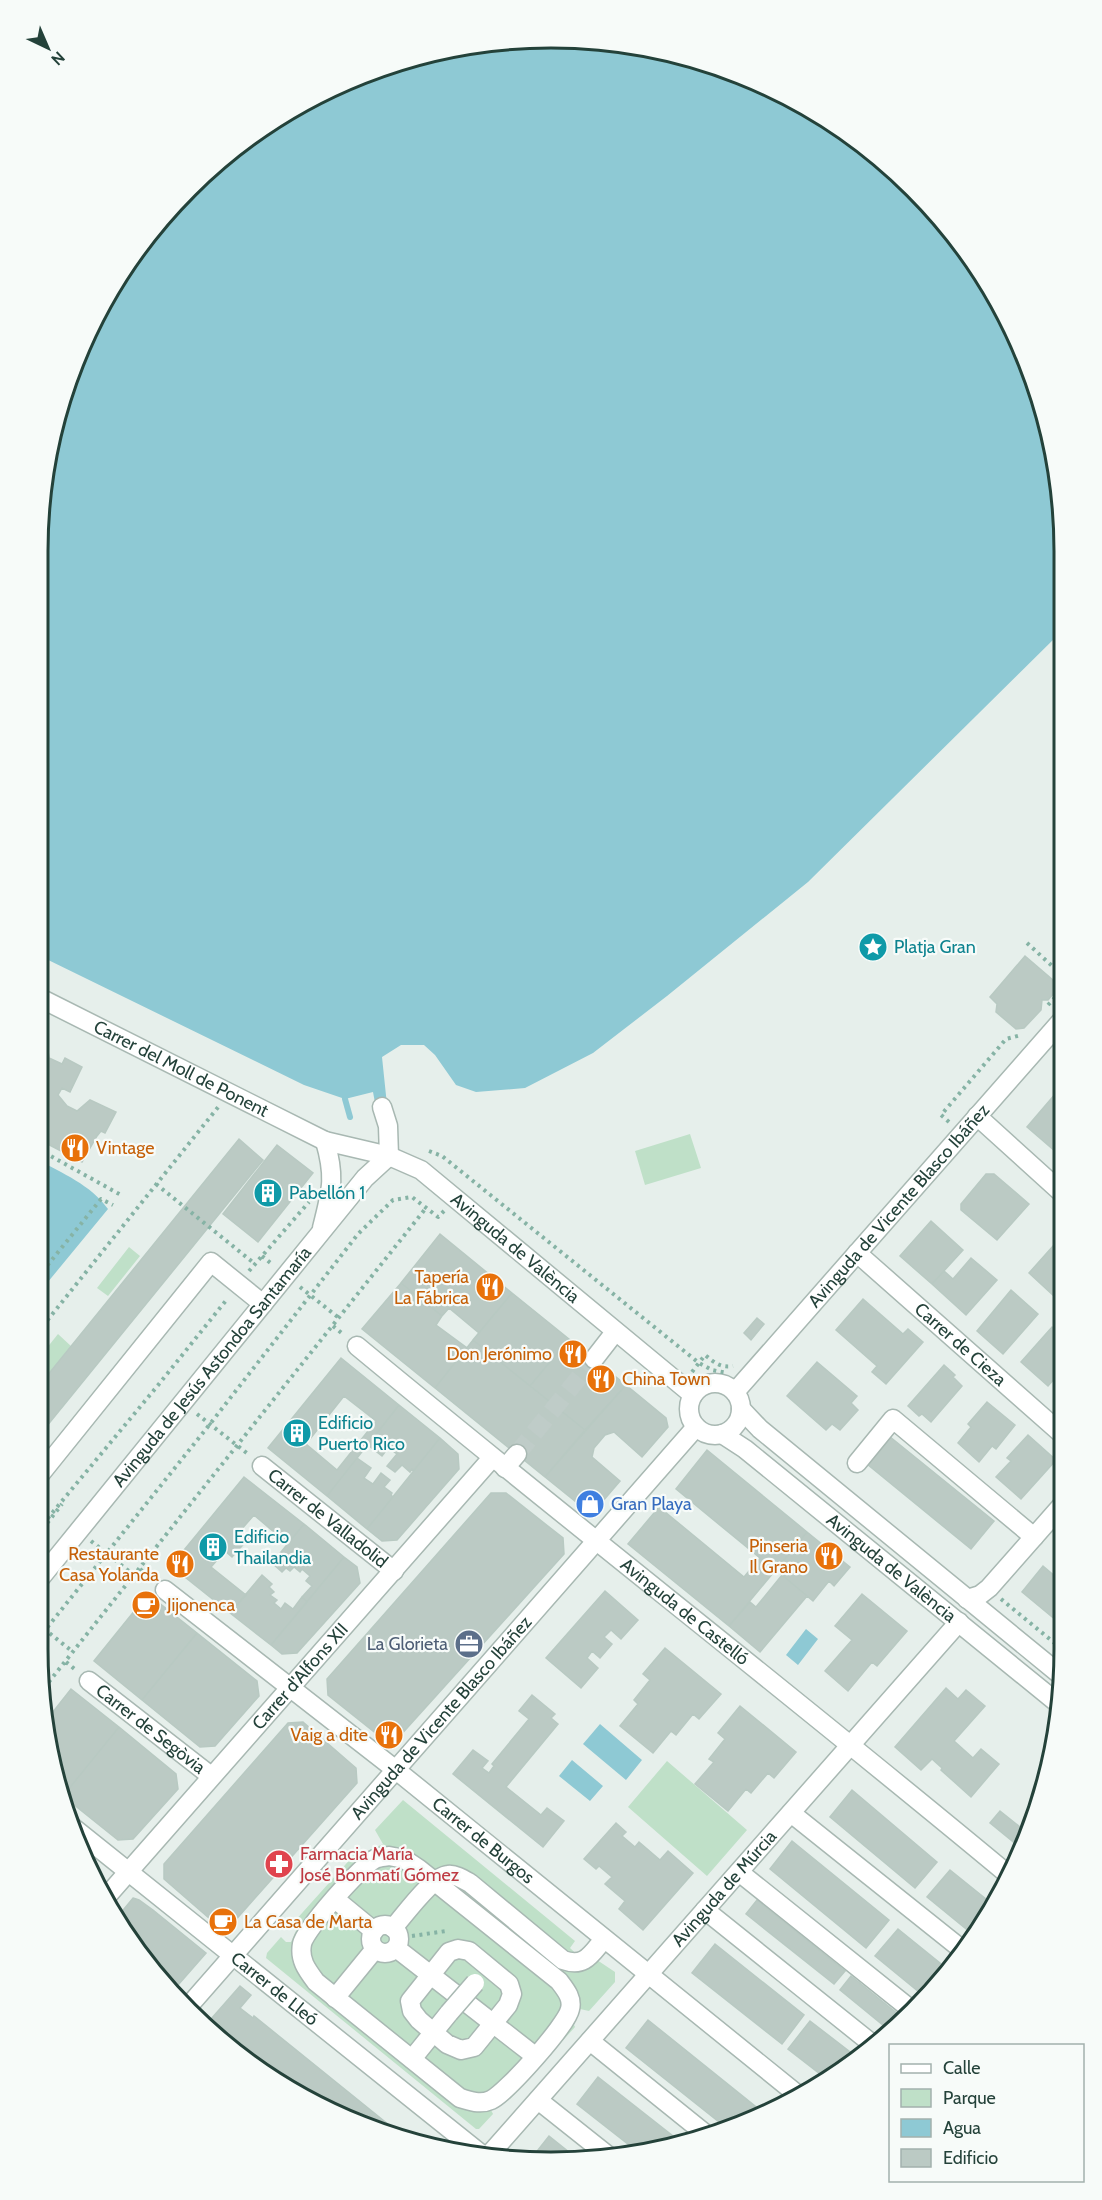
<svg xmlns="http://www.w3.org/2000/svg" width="1102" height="2200" font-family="Cabin,sans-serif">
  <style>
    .green { fill: #bfe0c8 }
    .water { fill: #8ec9d4 }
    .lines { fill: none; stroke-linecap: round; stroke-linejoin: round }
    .stream { stroke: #8ec9d4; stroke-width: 6 }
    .building { fill: #bbcac4; stroke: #b8c9c2; stroke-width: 1.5; fill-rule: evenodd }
    .minor-tunnel { stroke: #bfccc8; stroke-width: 18; stroke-dasharray: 18 9; stroke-linecap: butt }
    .minor-casing { stroke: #a8b8b2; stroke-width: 21 }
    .path { stroke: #86b3a5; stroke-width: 4; stroke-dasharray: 3 4.5; stroke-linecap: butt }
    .minor { stroke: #fff; stroke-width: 18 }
    .minor-bridge-casing { stroke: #a8b8b2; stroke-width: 21; stroke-linecap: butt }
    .minor-bridge { stroke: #fff; stroke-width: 18 }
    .labels { text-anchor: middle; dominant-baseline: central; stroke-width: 4.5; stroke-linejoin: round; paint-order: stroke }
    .culture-label { font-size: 18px; fill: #0d838f; stroke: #f7fbf9; text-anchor: start }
    .street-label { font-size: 18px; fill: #24423a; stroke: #f7fbf9 }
    .food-label { font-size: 18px; fill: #c56008; stroke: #f7fbf9; text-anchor: end }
    .shop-label { font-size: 18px; fill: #366cbe; stroke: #f7fbf9; text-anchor: start }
    .service-label { font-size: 18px; fill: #4e5e75; stroke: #f7fbf9; text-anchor: end }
    .health-label { font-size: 18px; fill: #be3a42; stroke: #f7fbf9; text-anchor: start }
    .rim { fill: none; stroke: #24423a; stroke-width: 3 }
  </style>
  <rect width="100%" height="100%" fill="#e6efeb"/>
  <!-- green -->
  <path class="green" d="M690 1134 701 1168 645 1185 635 1151Z
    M129 1247 140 1256 108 1296 97 1288Z
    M58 1334 72 1347 45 1379 38 1373V1359Z
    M667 1761 747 1830 707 1876 628 1807Z
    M403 1800 575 1941 570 1948 590 1967 597 1960 615 1972V1982L589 2011 580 2009 574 2025 575 2027 510 2099 508 2098 502 2104 491 2110 493 2114 479 2129H476L266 1958 267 1953 281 1937 286 1942H291L298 1926 294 1922 354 1855 358 1858 370 1850 383 1844 375 1830Z"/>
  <!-- water -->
  <path class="water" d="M584 39 684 55 778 90 889 165 978 265 1037 386 1060 484 1061 632 808 882 667 996 593 1053 525 1088 476 1092 456 1085 435 1055 424 1045H401L382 1057 387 1105 376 1108 373 1092 345 1099 304 1085 38 955 39 518 55 418 90 324 143 239 212 165 294 106 386 65 484 42Z
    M38 1160C62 1173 91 1185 108 1209L38 1294Z
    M806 1629 818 1639 798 1665 786 1655Z
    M600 1724 642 1760 626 1780 583 1744Z
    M572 1760 603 1786 590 1801 559 1776Z"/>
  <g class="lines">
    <!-- stream -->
    <path class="stream" d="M345 1099 350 1117"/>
  </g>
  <!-- building -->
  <path class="building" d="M1025 956 1060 986 1048 1000H1042L1041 1010 1024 1028 1016 1029 996 1012 997 1004 990 997Z
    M38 1046 48 1051 49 1058 62 1064 65 1058 82 1067 70 1092 62 1088 58 1095 67 1106 77 1111 90 1100 116 1112 105 1133 101 1131 97 1136 82 1162 38 1139Z
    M1062 1086V1157L1027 1127Z
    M239 1139 263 1160 38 1437V1387Z
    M277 1145 313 1173 258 1242 223 1214Z
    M986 1174H994L1029 1204 997 1240 961 1210V1204Z
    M931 1221 963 1250 932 1284 900 1256Z
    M440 1234 512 1293 479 1333 449 1308 442 1316 401 1283Z
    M1062 1236V1290L1056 1298 1029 1273Z
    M971 1258 997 1280 966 1315 932 1284 944 1271 953 1279Z
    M401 1283 442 1316 436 1325 467 1348 435 1388 362 1329Z
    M1011 1290 1038 1314 1003 1354 977 1331Z
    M512 1293 569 1339 530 1386 473 1340Z
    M863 1299 903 1334 908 1329 923 1342 886 1384 872 1372 877 1366 836 1330Z
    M757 1318 764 1324 751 1340 744 1333Z
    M1052 1327 1062 1337V1343L1057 1348 1063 1353V1369L1048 1386 1021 1362Z
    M569 1339 626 1385 585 1430 530 1386Z
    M473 1340 585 1430 545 1477 435 1388Z
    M341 1358 399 1405 327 1496 268 1448ZM344 1396 376 1421 337 1470 306 1444Z
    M817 1362 857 1396 851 1403 858 1410 840 1430 832 1424 826 1430 787 1396Z
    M944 1365 955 1375 953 1377 962 1386 931 1422 922 1414 919 1416 908 1406Z
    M626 1385 666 1418 668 1427 642 1457 614 1432 605 1435 594 1448 592 1457 620 1481 596 1509 586 1510 545 1477Z
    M987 1402 1015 1425 996 1449 992 1446 979 1462 958 1443 971 1427 968 1424Z
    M399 1405 440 1438 414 1470 412 1469 410 1472 402 1465 395 1472 387 1466 397 1454 388 1448 382 1456 368 1445Z
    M884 1432 994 1521 971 1549 862 1460Z
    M1028 1435 1056 1460 1021 1499 996 1477 1011 1461 1007 1458Z
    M440 1438 458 1454 459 1469 397 1540 382 1541 367 1529Z
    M707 1450 807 1532 729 1626 628 1544 659 1507 744 1577 760 1558 676 1489Z
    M357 1458 371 1468 364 1478 373 1484 381 1473 390 1480 384 1487 392 1493 391 1495 393 1497 367 1529 327 1496Z
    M244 1477 304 1524 288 1544 254 1515 240 1531 249 1538 232 1557 225 1551 211 1567 246 1595 230 1613 171 1566Z
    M491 1493H506L563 1538 564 1554 398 1738 383 1739 328 1695 327 1679Z
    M304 1524 344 1557 307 1602 302 1597 312 1586 306 1581 310 1576 302 1569 300 1572 294 1567 290 1571 286 1568 282 1572 272 1563Z
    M807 1532 850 1567 834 1586 829 1581 813 1601 776 1570Z
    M344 1557 357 1567 360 1583 297 1653 282 1654 271 1645Z
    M1043 1566 1063 1583V1626L1022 1592Z
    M262 1575 272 1584 269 1587 274 1592 270 1595 277 1600 274 1603 281 1609 285 1603 293 1609 302 1597 307 1602 271 1645 230 1613Z
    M782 1575 807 1596 760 1652 729 1626 750 1602 756 1607Z
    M605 1591 638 1620 621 1639 611 1630 604 1637 612 1644 600 1658 592 1651 587 1658 598 1668 581 1688 546 1658Z
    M148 1594 197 1633 142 1700 94 1661Z
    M862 1594 907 1631 877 1666 872 1662 848 1691 825 1671 852 1640 835 1626Z
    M197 1633 257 1681 259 1696 215 1746 200 1747 142 1700Z
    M665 1648 721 1694 699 1719 693 1714 676 1735 671 1731 653 1753 620 1726 638 1704 634 1700 650 1680 643 1674Z
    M946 1688 958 1699 966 1690 985 1706 954 1741 973 1758 981 1749 999 1764 971 1797 941 1770 942 1768 932 1759 921 1770 895 1747Z
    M71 1689 119 1727 63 1796 49 1717Z
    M532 1695 555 1714 551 1718 558 1724 506 1787 541 1815 547 1808 564 1821 543 1847 453 1774 473 1750 488 1761 482 1768 489 1773 494 1766 492 1764 529 1719 519 1711Z
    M740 1706 796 1752 774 1778 768 1773 751 1793 746 1789 728 1811 695 1784 714 1762 709 1759 725 1739 718 1733Z
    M303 1722 356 1768 357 1783 232 1924 217 1925 164 1879V1864L288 1723Z
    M119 1727 176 1774 178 1789 133 1839 118 1840 63 1796Z
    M1052 1752 1049 1772 1041 1766Z
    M852 1790 937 1862 915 1888 830 1817Z
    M1000 1811 1025 1831 1031 1824 1022 1849 990 1823Z
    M616 1823 626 1832 622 1836 635 1847 639 1842 660 1860 668 1851 693 1873 643 1930 619 1909 625 1901 605 1884 612 1877 599 1866 596 1869 584 1859Z
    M792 1841 889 1920 866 1948 770 1869Z
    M950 1870 992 1904 971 1933 927 1897Z
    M133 1898 139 1900 153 1910 206 1953 172 1992 144 1962 119 1915Z
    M757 1900 845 1971 834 1984 746 1914Z
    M898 1929 946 1968 925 1997 875 1956Z
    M715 1944 804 2015 782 2044 692 1973Z
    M851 1976 904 2019 889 2030 840 1990Z
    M240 1986 251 1995 240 2008 253 2018 254 2016 399 2133 294 2094 219 2033 216 2037 212 2035 204 2027Z
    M648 2020 765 2114 724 2126 626 2048Z
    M810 2021 854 2055 824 2077 788 2049Z
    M598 2077 678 2140 638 2152 577 2104Z
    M549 2136 575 2157 534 2155Z"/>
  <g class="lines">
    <!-- minor-tunnel -->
    <path class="minor-tunnel" d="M517 1454 594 1359"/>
    <!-- minor casing -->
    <g class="minor-casing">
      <g id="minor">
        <path id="s1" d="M38 997 325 1141 389 1156 421 1170 693 1395"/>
        <path d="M382 1107 388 1126 389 1156"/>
        <path d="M977 1116 1062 1193"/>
        <path d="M322 1228C331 1191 336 1179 325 1141"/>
        <path id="s2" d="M857 1253 1063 1435"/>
        <path id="s3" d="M357 1346C573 1525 795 1697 1011 1877"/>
        <path d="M594 1359 615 1332"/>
        <circle cx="715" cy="1409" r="26"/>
        <path id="s4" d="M735 1392 1062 1020"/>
        <path d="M741 1409 760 1429 1063 1677"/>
        <path id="s5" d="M722 1434 745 1449 1060 1705"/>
        <path d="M857 1463 893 1419 1034 1537"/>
        <path id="s6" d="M262 1466 394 1571"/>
        <path d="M505 1468 517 1454"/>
        <path d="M38 1477 211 1262 263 1304"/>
        <path id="s7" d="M38 1581 365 1178 389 1156"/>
        <path id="s8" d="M165 1590 396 1770 798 2095"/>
        <path d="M967 1599 980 1595 989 1588 1063 1504"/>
        <path id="s9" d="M89 1681 211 1776"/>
        <path d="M791 1813 960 1948"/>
        <path id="s10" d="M70 1825 481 2154"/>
        <path d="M389 1856 404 1859 419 1869 559 1981C565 1989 573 1998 570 2009 567 2025 506 2093 491 2100 480 2105 471 2101 460 2098L316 1982C307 1970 299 1960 302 1944 305 1929 361 1866 375 1859 379 1857 385 1857 389 1856Z"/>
        <path d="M739 1872 914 2012"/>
        <path id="s11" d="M108 1895 492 1458"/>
        <path d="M335 1899 374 1931"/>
        <path d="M705 1910 871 2043"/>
        <circle cx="385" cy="1939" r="14"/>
        <path d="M393 1928C404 1916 432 1876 448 1875 455 1874 463 1879 470 1883L563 1960C585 1968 591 1954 604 1939"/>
        <path d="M396 1948 535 2056"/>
        <path d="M458 1949 469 1951 509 1984 512 1994 508 2005 474 2047 461 2050 447 2044 419 2020 412 2011 410 2001 449 1952Z"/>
        <path d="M335 1998 375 1949"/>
        <path id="s12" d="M187 2008 696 1427"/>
        <path d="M590 2041 703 2132"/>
        <path d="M412 2059 449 2013"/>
        <path d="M538 2100 611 2158"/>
        <path id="s13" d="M490 2154 959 1622"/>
      </g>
    </g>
    <!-- path -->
    <path class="path" d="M1027 943 1061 974
      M1048 1005 1062 990
      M949 1122 941 1115 1006 1039 1021 1035
      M38 1149 121 1195
      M429 1151 442 1156 699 1363 712 1370 727 1373
      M156 1184 255 1264
      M262 1256 273 1265
      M249 1271 309 1202
      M38 1277 101 1199 113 1205
      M300 1287 339 1318
      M333 1326 344 1335
      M38 1332 219 1106
      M692 1372 705 1355C715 1363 721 1368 733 1366
      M197 1414 248 1454
      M38 1530 159 1384 228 1298
      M38 1535 62 1504
      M91 1541 135 1576
      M140 1569 153 1580
      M1001 1599 1063 1650
      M38 1624 73 1652
      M38 1639 210 1424 358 1234 393 1200 412 1197 438 1217 444 1211
      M66 1662 77 1671
      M44 1688 426 1208
      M412 1936 446 1931"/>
    <!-- minor -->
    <use href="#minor" class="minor"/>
    <!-- minor-bridge casing -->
    <g class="minor-bridge-casing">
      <path id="minor-bridge" d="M449 2013 475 1983"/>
    </g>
    <!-- minor-bridge -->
    <use href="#minor-bridge" class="minor-bridge"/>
  </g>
  <!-- icons -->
  <defs>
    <g id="sight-disc" transform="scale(1.5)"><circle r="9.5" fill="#0f9aa8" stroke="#f7fbf9"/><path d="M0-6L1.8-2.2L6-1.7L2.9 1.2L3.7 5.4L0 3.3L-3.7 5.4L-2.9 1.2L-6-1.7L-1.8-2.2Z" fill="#fff"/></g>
    <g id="restaurant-disc" transform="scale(1.5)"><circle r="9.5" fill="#e8710a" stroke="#f7fbf9"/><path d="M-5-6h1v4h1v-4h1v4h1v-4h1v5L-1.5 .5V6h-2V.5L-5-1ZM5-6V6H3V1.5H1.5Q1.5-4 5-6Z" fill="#fff"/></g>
    <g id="building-disc" transform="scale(1.5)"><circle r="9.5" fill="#0f9aa8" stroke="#f7fbf9"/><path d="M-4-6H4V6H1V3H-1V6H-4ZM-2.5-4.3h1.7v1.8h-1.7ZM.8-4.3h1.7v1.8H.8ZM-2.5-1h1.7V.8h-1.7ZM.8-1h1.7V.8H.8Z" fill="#fff"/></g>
    <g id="shop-disc" transform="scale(1.5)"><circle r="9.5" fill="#3f7fe0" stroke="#f7fbf9"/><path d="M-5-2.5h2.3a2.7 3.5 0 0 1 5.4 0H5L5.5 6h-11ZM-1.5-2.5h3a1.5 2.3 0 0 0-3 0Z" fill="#fff"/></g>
    <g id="cafe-disc" transform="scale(1.5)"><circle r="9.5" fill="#e8710a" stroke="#f7fbf9"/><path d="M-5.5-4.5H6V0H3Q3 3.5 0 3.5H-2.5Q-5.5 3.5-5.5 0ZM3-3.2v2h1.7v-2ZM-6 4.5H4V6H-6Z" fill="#fff"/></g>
    <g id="office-disc" transform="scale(1.5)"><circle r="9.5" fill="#5c6f8a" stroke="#f7fbf9"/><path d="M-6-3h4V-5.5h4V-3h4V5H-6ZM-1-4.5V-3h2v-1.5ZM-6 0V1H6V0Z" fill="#fff"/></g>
    <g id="pharmacy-disc" transform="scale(1.5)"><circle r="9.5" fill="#e0444e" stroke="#f7fbf9"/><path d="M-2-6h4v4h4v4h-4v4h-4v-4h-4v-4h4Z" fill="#fff"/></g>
  </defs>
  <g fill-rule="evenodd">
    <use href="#sight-disc" x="873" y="947"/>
    <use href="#restaurant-disc" x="75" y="1148"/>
    <use href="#building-disc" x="268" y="1193"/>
    <use href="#restaurant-disc" x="490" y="1287"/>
    <use href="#restaurant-disc" x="573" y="1354"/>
    <use href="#restaurant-disc" x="601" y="1379"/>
    <use href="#building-disc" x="297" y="1433"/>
    <use href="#shop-disc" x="590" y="1504"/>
    <use href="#building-disc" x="213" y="1547"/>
    <use href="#restaurant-disc" x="829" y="1556"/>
    <use href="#restaurant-disc" x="180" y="1564"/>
    <use href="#cafe-disc" x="146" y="1605"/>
    <use href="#office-disc" x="469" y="1644"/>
    <use href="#restaurant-disc" x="389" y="1735"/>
    <use href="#pharmacy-disc" x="279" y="1864"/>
    <use href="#cafe-disc" x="223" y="1922"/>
  </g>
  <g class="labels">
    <!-- culture labels -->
    <g class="culture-label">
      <text x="894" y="947">Platja Gran</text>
      <text x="289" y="1193">Pabellón 1</text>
      <text x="318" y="1423">Edificio<tspan x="318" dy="21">Puerto Rico</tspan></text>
      <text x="234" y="1537">Edificio<tspan x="234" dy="21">Thailandia</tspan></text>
    </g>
    <!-- street labels -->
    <g class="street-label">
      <text stroke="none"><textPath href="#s1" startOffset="160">Carrer del Moll de Ponent</textPath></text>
      <text stroke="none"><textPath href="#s4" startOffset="248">Avinguda de Vicente Blasco Ibáñez</textPath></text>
      <text stroke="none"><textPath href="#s1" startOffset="544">Avinguda de València</textPath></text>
      <text stroke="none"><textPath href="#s2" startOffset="138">Carrer de Cieza</textPath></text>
      <text stroke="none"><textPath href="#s7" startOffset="276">Avinguda de Jesús Astondoa Santamaría</textPath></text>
      <text stroke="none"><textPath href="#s6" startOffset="84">Carrer de Valladolid</textPath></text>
      <text stroke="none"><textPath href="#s5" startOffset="216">Avinguda de València</textPath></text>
      <text stroke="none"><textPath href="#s3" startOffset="422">Avinguda de Castelló</textPath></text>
      <text stroke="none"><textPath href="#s11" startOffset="291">Carrer d'Alfons XII</textPath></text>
      <text stroke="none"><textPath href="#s12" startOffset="386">Avinguda de Vicente Blasco Ibáñez</textPath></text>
      <text stroke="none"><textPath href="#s9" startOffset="78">Carrer de Segòvia</textPath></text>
      <text stroke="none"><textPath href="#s8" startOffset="405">Carrer de Burgos</textPath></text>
      <text stroke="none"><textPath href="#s13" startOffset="354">Avinguda de Múrcia</textPath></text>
      <text stroke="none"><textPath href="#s10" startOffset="262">Carrer de Lleó</textPath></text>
    </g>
    <!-- food labels -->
    <g class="food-label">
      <text x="96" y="1148" text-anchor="start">Vintage</text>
      <text x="469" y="1277">Tapería<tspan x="469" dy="21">La Fábrica</tspan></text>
      <text x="552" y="1354">Don Jerónimo</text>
      <text x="622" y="1379" text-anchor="start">China Town</text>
      <text x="808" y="1546">Pinseria<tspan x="808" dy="21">Il Grano</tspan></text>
      <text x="159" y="1554">Restaurante<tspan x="159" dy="21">Casa Yolanda</tspan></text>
      <text x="167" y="1605" text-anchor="start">Jijonenca</text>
      <text x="368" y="1735">Vaig a dite</text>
      <text x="244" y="1922" text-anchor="start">La Casa de Marta</text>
    </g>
    <!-- shop labels -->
    <g class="shop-label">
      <text x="611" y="1504">Gran Playa</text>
    </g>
    <!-- service labels -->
    <g class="service-label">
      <text x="448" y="1644">La Glorieta</text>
    </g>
    <!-- health labels -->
    <g class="health-label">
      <text x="300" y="1854">Farmacia María<tspan x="300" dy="21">José Bonmatí Gómez</tspan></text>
    </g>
  </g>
  <!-- crop -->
  <path d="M0 0H1102V2200H0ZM551 48H551A503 503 0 0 1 1054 551V1649A503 503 0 0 1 551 2152H551A503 503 0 0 1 48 1649V551A503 503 0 0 1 551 48Z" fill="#f7fbf9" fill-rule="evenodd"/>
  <path class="rim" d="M551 48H551A503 503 0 0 1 1054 551V1649A503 503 0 0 1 551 2152H551A503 503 0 0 1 48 1649V551A503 503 0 0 1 551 48Z"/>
  <!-- legend -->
  <rect x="889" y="2044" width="195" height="138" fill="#f7fbf9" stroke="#a3b1ad" stroke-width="1.5"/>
  <rect x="901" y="2064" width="30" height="9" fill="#ffffff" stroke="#a3b1ad" stroke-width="1.5"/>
  <text x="943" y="2074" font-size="18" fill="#24423a">Calle</text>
  <rect x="901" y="2089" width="30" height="18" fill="#bfe0c8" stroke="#a3b1ad" stroke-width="1.5"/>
  <text x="943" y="2104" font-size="18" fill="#24423a">Parque</text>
  <rect x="901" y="2119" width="30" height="18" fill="#8ec9d4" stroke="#a3b1ad" stroke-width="1.5"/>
  <text x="943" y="2134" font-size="18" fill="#24423a">Agua</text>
  <rect x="901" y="2149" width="30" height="18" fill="#bbcac4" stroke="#a3b1ad" stroke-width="1.5"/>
  <text x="943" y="2164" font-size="18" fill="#24423a">Edificio</text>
  <!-- north arrow -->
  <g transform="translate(48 48) rotate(136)" stroke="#f7fbf9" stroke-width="4.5" paint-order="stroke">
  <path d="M0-4.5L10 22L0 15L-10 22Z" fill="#24423a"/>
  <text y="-9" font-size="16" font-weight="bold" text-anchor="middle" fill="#24423a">N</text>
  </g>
</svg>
